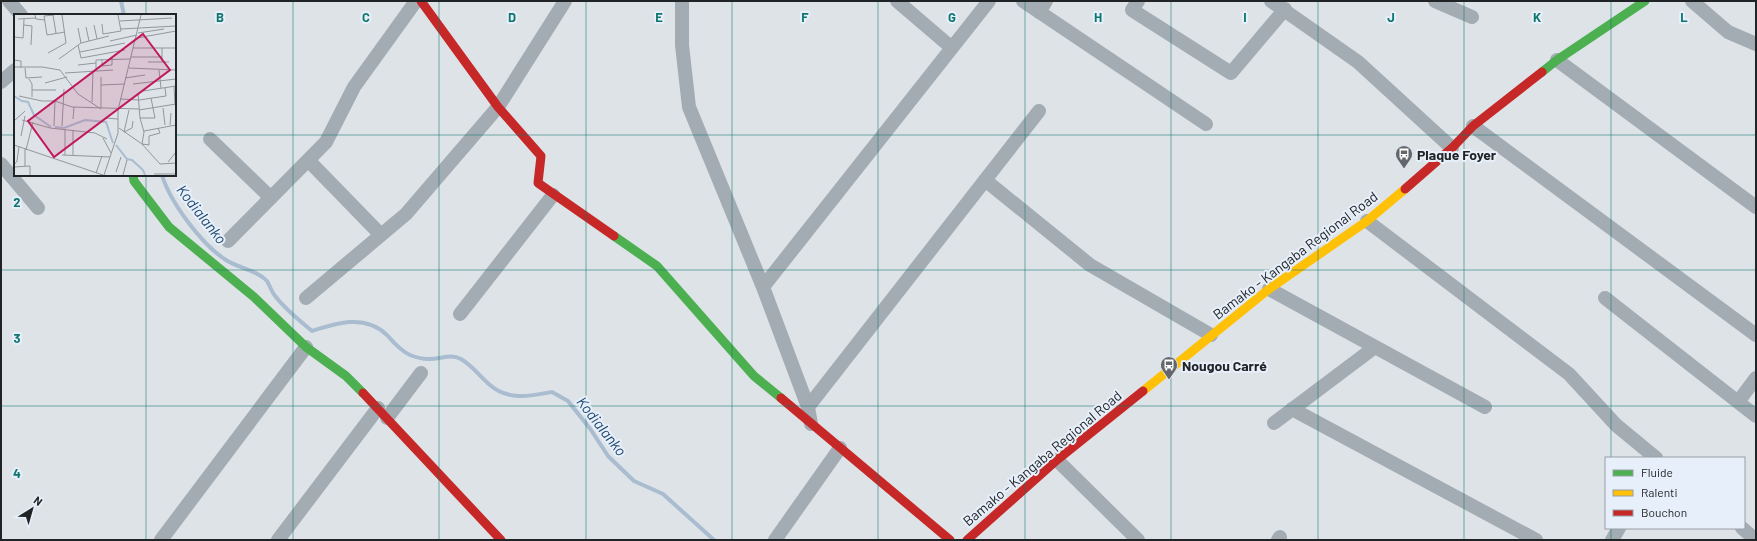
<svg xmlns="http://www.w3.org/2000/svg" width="1757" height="541" font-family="Barlow,sans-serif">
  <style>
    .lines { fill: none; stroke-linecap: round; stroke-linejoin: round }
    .stream { stroke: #a9bcd0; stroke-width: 4 }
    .street { stroke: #a4acb3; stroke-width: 14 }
    .fast { stroke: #4caf50; stroke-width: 9 }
    .slow { stroke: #ffc107; stroke-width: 9 }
    .jam { stroke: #c62828; stroke-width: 9 }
    .grid { fill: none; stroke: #0f766e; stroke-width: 1; stroke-opacity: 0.55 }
    .labels { text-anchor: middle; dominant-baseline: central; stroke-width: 4; stroke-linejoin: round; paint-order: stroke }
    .poi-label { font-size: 14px; font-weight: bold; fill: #212427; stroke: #e7f0fa; text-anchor: start }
    .street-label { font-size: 14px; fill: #212427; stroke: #e7f0fa }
    .water-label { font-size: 15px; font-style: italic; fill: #21486d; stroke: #e7f0fa }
    .inset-river { fill: none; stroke: #a9bcd0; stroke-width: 2 }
    .inset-road { fill: none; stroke: #92979b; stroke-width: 1 }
    .view { fill: #c2185b; fill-opacity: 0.15; stroke: #c2185b; stroke-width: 2 }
    .inset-edge { fill: none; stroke: #212427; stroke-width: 2 }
    .grid-label { font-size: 13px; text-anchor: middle; font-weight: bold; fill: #0f766e; stroke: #e7f0fa; stroke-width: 4; stroke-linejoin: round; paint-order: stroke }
  </style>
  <rect width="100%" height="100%" fill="#dee3e8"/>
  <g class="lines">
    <!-- stream -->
    <path class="stream" d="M121 1 124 15
      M162 175C170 202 202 245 226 260 238 268 257 270 267 281 270 286 272 293 276 297 286 310 299 320 312 331 337 323 365 314 387 335 393 342 401 351 410 355 415 357 423 359 428 359 439 360 450 353 461 359 473 366 480 377 490 385 508 401 531 396 552 392L568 401 591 430 608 456 634 481 663 494 714 540"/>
    <!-- street -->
    <path class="street" d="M9 1 21 15
      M682 1V45L689 107 763 287 808 407 811 424
      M897 1 952 48
      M1023 1 1206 124
      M1138 1 1132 10 1231 73 1285 9
      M1271 1 1358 62 1452 148
      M1435 1 1472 17
      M1692 1 1728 32 1756 44
      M1039 12 1046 1
      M1557 60 1756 207
      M1 82 15 70
      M1473 126 1756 335
      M210 139 271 198
      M308 160 381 235
      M1 164 38 208
      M985 180 1090 265 1211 335
      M1367 221 1569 374 1616 425 1656 458
      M228 241 326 142 354 87 416 1
      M763 287 989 1
      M1269 289 1485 407
      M306 298 406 214 498 107 565 1
      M1605 298 1756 416
      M460 314 553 195
      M1738 402 1756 378
      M808 407 1039 111
      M1292 409 1536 540
      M387 418 421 373
      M1274 423 1375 347
      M1057 460 1138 540
      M1742 528 1756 540
      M161 540 306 347
      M278 540 378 408
      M775 540 840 448
      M1278 540 1280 537
      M1612 540 1619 528"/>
    <!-- fast -->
    <path class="fast" d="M1542 72 1557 60 1645 1
      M133 175 134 181 169 227 254 297 306 347 346 376 363 393
      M614 236 657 266 754 376 781 398"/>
    <!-- slow -->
    <path class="slow" d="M1143 391 1269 289 1367 221 1405 189"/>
    <!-- jam -->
    <path class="jam" d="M421 1 498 107 541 156 538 183 614 236
      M1405 189 1452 148 1473 126 1542 72
      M363 393 501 540
      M781 398 950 540
      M967 540 1057 460 1143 391"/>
  </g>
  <!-- grid -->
  <path class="grid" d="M146 1V15M293 1V540M439 1V540M586 1V540M732 1V540M878 1V540M1025 1V540M1171 1V540M1318 1V540M1464 1V540M1611 1V458M1 135H15M175 135H1756M146 175V540M1 270H1756M1 406H1756M1611 528V540"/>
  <!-- icons -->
  <defs>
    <g id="bus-pin" transform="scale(0.9)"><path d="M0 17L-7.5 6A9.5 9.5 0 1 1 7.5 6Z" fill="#63676b" stroke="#e7f0fa"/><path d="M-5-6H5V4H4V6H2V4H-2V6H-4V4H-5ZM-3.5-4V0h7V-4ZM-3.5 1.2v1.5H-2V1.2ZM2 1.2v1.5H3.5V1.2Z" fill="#fff"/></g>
  </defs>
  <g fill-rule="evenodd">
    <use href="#bus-pin" x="1404" y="154"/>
    <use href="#bus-pin" x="1169" y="365"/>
  </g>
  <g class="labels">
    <!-- poi labels -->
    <g class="poi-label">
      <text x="1417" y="154">Plaque Foyer</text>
      <text x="1182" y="365">Nougou Carré</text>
    </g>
    <!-- street labels -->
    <g class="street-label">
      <text transform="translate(1295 255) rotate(-37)">Bamako - Kangaba Regional Road</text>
      <text transform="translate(1042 458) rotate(-40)">Bamako - Kangaba Regional Road</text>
    </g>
    <!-- water labels -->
    <g class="water-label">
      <text transform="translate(202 214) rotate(52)">Kodialanko</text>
      <text transform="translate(602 426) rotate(52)">Kodialanko</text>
    </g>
  </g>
  <!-- overview -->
  <g transform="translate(14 14)">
    <rect width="162" height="162" fill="#dee3e8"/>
    <path class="inset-river" d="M0 82 8 87 14 88 20 101 37 113M41 113 50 114 71 106 92 108 99 129M102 131 113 145 118 146 129 156 131 161"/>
    <path class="inset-road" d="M21 1 22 5 31 6M39 1 42 19M40 1 30 2 33 21 51 18M4 5 22 4M0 6V23L9 24M106 7 158 4M88 10 89 20 107 17 104 1M10 11 18 12 17 31M80 11 83 25M72 13 75 27M64 14 67 29M107 15 162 12M124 19 150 15M9 24 10 5M123 24 162 17M96 27 123 21M64 31 67 44 111 36M119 34H162M148 34V48M66 38 111 29M34 39 52 29 48 1M117 43H148M45 45 67 29 95 22M88 45V52L98 51V44M0 46 7 47V54M134 48H155M64 51 82 49M0 53H28L46 56 64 80 87 95M11 54 12 64 28 63M115 54 162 56M145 56 147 74M82 57V46L116 45M51 59 99 56M111 64 131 61M15 65 18 70V83M31 69 53 63M119 70 162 65M87 71 110 70M160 72 161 91M18 76H42M129 77 162 72M124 79 126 104 130 118 128 130 135 131V122L146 119 144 114M5 82 28 87H41L58 93 125 95M106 85 125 86M125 86 152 82 151 74M78 88 79 57M87 94V63M149 94 151 111M125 96 162 90M91 104 104 105M126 104H141L137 84M59 105 60 93M8 106 36 114 81 119 93 125M0 107 11 97M156 111 157 99M162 111V126M40 112 41 87M48 112 50 75M105 114 128 130 146 150 162 149M51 115V141M130 117 162 111M110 118 115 96M110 118 118 114 119 107M7 122 11 102M89 124 97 139M0 131 89 161M11 135V152M12 136 19 108M48 141 96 143M59 141V116M154 148 162 138M0 151 3 147 5 133M0 153 16 152V161M102 158 107 143M82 159 88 142M140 160H162M90 161 104 119V96L127 1M109 161 113 146"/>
    <path class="view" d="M129 20 156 56 40 143 14 107Z"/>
    <rect width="162" height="162" class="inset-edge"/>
  </g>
  <g class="grid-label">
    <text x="220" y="22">B</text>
    <text x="366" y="22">C</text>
    <text x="512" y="22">D</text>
    <text x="659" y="22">E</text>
    <text x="805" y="22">F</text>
    <text x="952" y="22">G</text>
    <text x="1098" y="22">H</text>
    <text x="1245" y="22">I</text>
    <text x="1391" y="22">J</text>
    <text x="1537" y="22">K</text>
    <text x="1684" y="22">L</text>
    <text x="17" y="207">2</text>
    <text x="17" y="343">3</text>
    <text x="17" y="478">4</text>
  </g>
  <!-- border -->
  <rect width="1757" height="541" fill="none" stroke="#212427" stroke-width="4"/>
  <!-- legend -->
  <rect x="1605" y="457" width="140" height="72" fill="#e7f0fa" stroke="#989ea6"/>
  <rect x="1613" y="470" width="20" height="6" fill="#4caf50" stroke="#989ea6"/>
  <text x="1641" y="477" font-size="12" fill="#212427">Fluide</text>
  <rect x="1613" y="490" width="20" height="6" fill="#ffc107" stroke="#989ea6"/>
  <text x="1641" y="497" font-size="12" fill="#212427">Ralenti</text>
  <rect x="1613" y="510" width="20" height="6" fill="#c62828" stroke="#989ea6"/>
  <text x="1641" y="517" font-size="12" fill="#212427">Bouchon</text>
  <!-- north arrow -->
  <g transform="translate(32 509) rotate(37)" stroke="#e7f0fa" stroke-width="3" paint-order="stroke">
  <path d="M0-3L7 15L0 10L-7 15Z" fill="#212427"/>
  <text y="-6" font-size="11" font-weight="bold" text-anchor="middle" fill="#212427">N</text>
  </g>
</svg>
